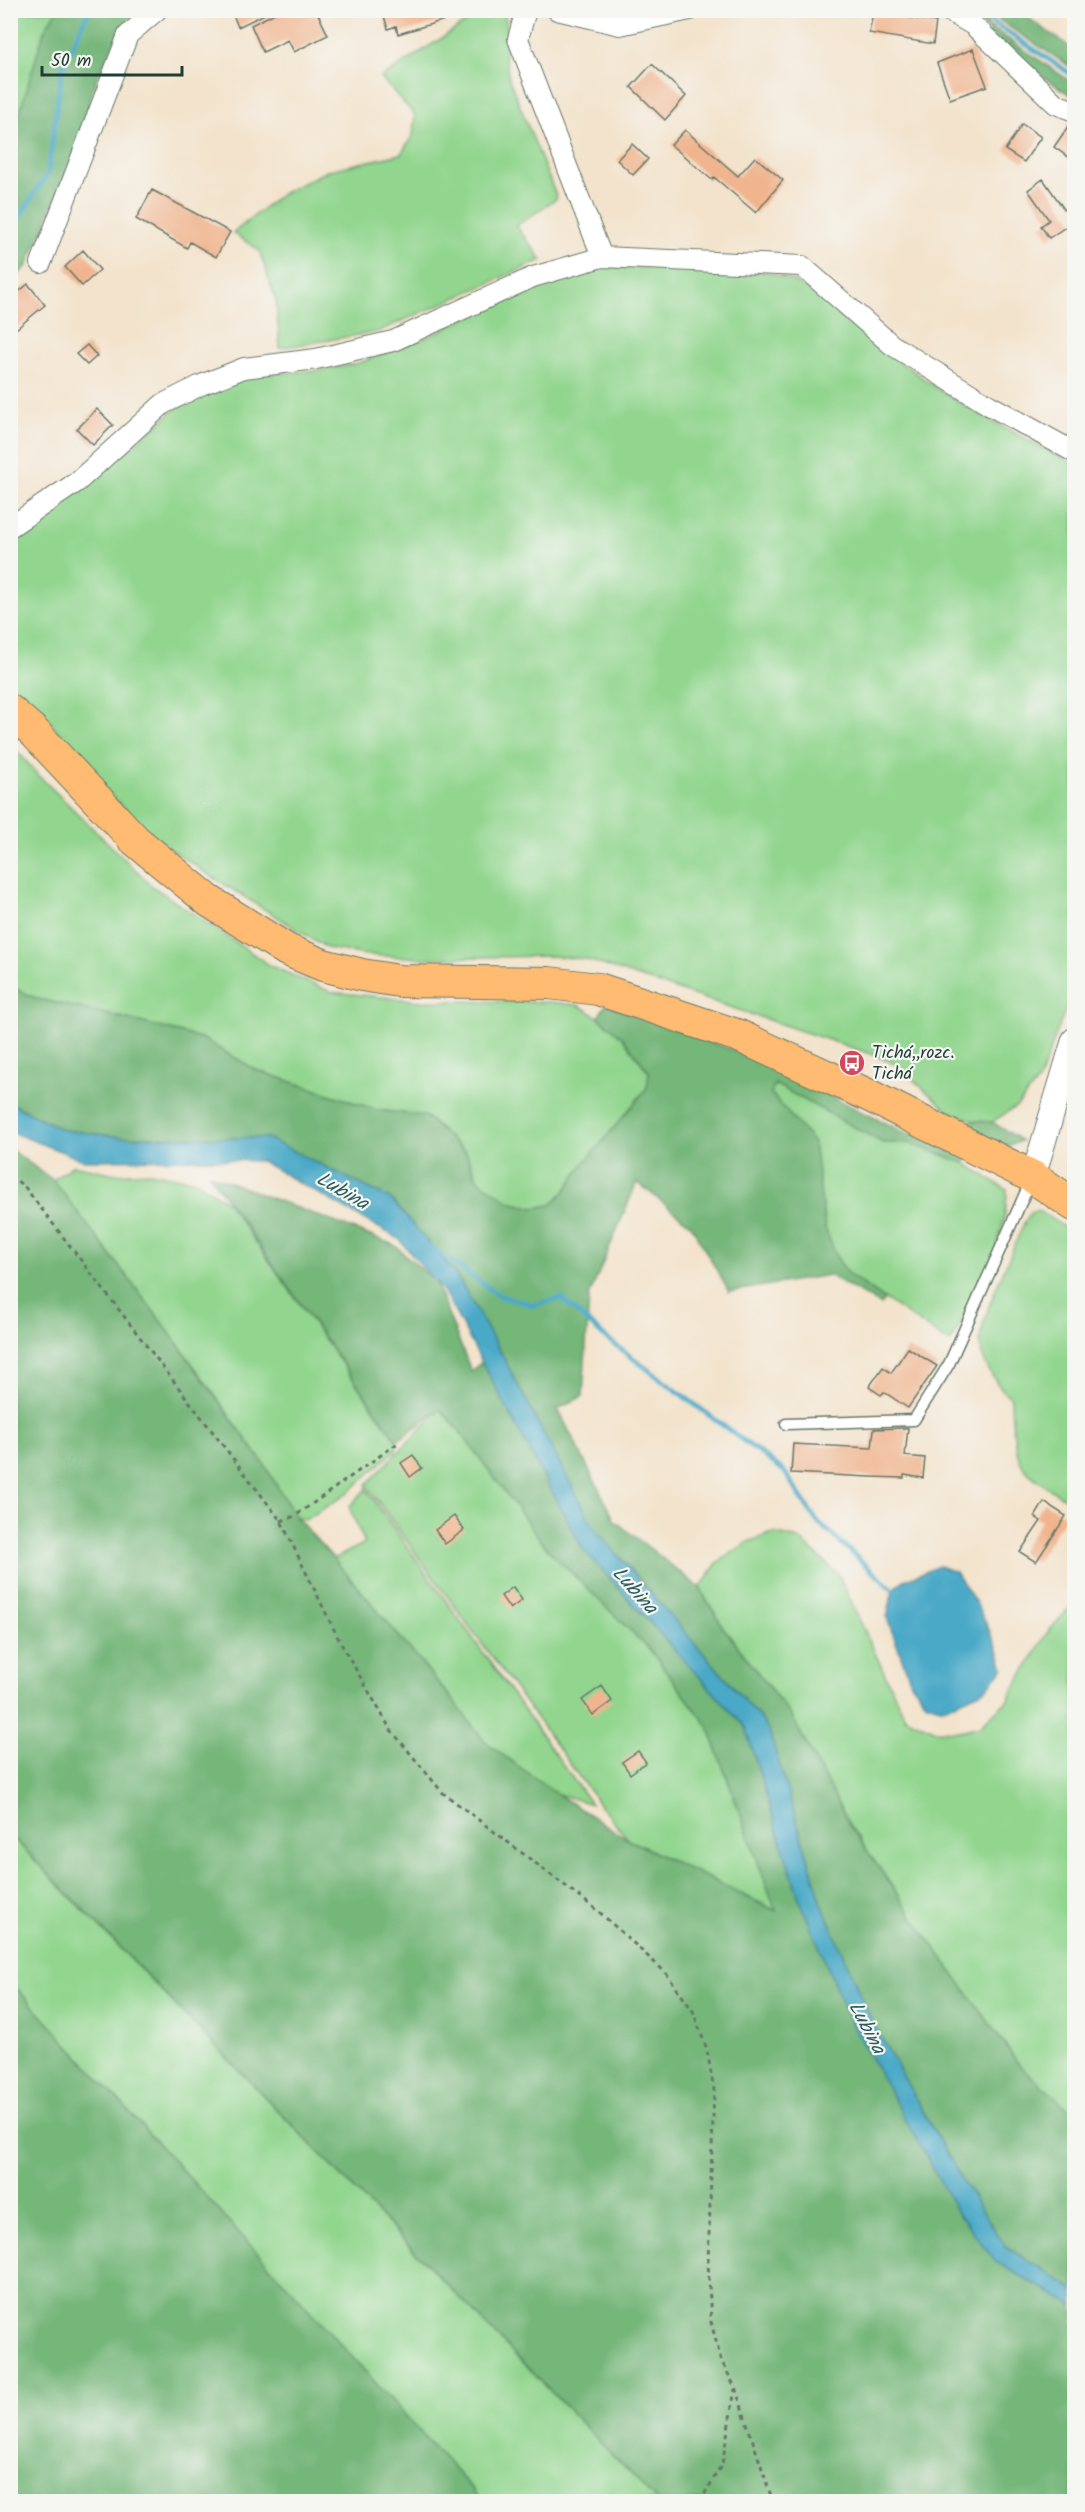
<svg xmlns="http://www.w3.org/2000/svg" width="1085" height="2512" font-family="Kalam,sans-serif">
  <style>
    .green { fill: #91d58e; stroke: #588961; stroke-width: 1.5 }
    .forest { fill: #74b679; stroke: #4a7a56; stroke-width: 1.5 }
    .water { fill: #48a9c7; stroke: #34737e; stroke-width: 1.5 }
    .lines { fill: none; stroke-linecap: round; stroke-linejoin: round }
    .stream { stroke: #48a9c7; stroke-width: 5 }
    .building { fill: #f0b58f }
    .service-casing { stroke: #697769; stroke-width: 13 }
    .minor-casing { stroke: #697769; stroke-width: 22 }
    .tertiary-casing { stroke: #697769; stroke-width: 26 }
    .primary-casing { stroke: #697769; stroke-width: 34 }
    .path { stroke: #697769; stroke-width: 3; stroke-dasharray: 4.5 4.5; stroke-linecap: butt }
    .service { stroke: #fff; stroke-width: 10 }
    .minor { stroke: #fff; stroke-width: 20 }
    .tertiary { stroke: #fff; stroke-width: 24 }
    .primary { stroke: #febb71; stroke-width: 32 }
    .labels { text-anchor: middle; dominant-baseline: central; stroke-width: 4.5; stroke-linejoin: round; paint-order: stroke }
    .poi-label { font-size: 18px; fill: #1f3d34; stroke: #f6f6f2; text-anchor: start }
    .water-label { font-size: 20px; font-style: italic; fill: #2b5d60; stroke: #f6f6f2 }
  </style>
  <rect width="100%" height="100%" fill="#f6f6f2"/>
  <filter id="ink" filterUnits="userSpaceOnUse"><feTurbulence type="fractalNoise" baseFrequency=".0167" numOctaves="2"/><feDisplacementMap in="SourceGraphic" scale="12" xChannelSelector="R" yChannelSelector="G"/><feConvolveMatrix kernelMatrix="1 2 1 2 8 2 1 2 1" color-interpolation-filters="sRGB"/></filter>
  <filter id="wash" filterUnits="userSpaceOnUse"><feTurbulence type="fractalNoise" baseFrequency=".008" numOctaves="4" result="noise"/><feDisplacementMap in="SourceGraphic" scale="24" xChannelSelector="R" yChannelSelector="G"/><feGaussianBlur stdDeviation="1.35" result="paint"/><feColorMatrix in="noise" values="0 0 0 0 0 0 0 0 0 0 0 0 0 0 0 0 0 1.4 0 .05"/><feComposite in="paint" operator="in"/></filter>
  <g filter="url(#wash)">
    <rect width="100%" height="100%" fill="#f3e3cc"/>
    <!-- green -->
    <path class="green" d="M11 11H56L44 32 11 142Z
      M483 11H504L507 27 505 56 509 79 557 198 516 226 542 260 377 332 280 348 276 300 259 250 233 233 283 193 329 170 401 154 413 135 415 115 381 78Z
      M595 266 768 272 793 281 817 294 850 325 941 391 984 417 1074 464V983L1070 997 1039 1080 1017 1106 992 1122 975 1121 949 1111 895 1064 871 1054 585 959 550 956 422 958 367 955 327 948 206 873 151 835 97 781 50 721 11 683V540L104 470 173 411 211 387 236 376 313 371 356 364 430 336 497 302 541 284Z
      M10 743 37 774 152 886 271 966 331 992 422 1001 549 1002 578 1005 605 1021 623 1038 649 1073 647 1088 583 1165 564 1192 551 1205 535 1208 512 1203 478 1180 466 1152 425 1116 377 1110 256 1070 201 1038 124 1018 38 999 11 987Z
      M775 1084 883 1143H909L965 1163 1007 1190C1006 1245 976 1297 950 1343L848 1274 837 1258 825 1229 814 1143 770 1093Z
      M1074 1126V1187C1061 1167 1070 1148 1074 1126Z
      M73 1165 115 1174 150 1172 196 1181 227 1202 397 1441 396 1450 344 1496 305 1520 296 1517C224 1399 137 1290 53 1180Z
      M1038 1210 1074 1234V1504C1060 1495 1034 1481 1024 1468 1014 1455 1011 1415 1011 1398 998 1387 981 1362 980 1343 980 1318 1013 1251 1023 1225L1030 1213Z
      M440 1409 651 1651 708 1726 777 1911 629 1840 602 1808 366 1485Z
      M366 1489 591 1804 557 1794 485 1742 456 1704 334 1559 365 1543 349 1507Z
      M773 1533 799 1539 838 1574 905 1717 934 1730 960 1731 980 1726 1007 1701 1047 1633 1074 1603V2114L1020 2066 925 1934 850 1826 792 1717 722 1626 700 1588 717 1563 748 1542Z
      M10 1835 657 2501H483L11 1982Z"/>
    <!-- forest -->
    <path class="forest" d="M56 11H137L122 26 97 78 70 167 27 266 11 282V142L44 31Z
      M985 11H1018L1074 50V69Z
      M979 19 1074 84V97C1045 79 997 47 979 19Z
      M10 987 38 999 124 1018 201 1038 256 1070 377 1110 425 1116 466 1153 478 1180 512 1203 534 1208 551 1205 564 1192 583 1165 647 1088 649 1072 623 1038 598 1017 606 1004 738 1052 904 1132 969 1157 965 1163 909 1143H883L775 1084 771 1093 814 1143 825 1228 837 1258 848 1274 884 1299 881 1305 829 1275 729 1292 691 1225 637 1182 589 1296 583 1396 558 1409 615 1521 700 1588 722 1626 792 1717 850 1826 925 1934 1020 2066 1074 2114V2289L1006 2247 962 2180 871 2020 823 1907 769 1731 761 1719 594 1528 501 1353 457 1276 391 1199 267 1138 122 1137 63 1130 11 1103Z
      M975 1121 992 1122 1022 1141 1004 1147 961 1127Z
      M10 1149 53 1180 161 1321 264 1464 295 1516 334 1559 456 1704 485 1742 557 1794 629 1840 776 1911 708 1726 651 1651 548 1550 458 1429 440 1409 397 1441 209 1174 394 1245 435 1281 471 1371 482 1362 583 1549 745 1727 799 1898 850 2021 996 2262 1074 2306V2501H657L11 1835Z
      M10 1982H11L483 2501H11Z"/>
    <!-- water -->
    <path class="water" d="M10 1103 63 1130 122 1137 267 1138 391 1199 457 1276 501 1353 594 1528 761 1719 769 1731 823 1907 871 2020 962 2180 1006 2247 1074 2289V2306L996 2262 956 2210 850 2021 799 1898 745 1727 583 1549 444 1292 399 1239 261 1161 202 1159 83 1160 11 1132Z
      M939 1566 956 1572 976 1603 995 1642 1004 1668 985 1690 944 1708 927 1703 911 1683 887 1618 893 1590 904 1580Z"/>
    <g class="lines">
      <!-- stream -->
      <path class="stream" d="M974 10 1074 76
        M10 231 48 173 62 69 84 20 91 10
        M431 1247 500 1296 534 1305 561 1298 606 1338 784 1471 816 1520 893 1590"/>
    </g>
    <g id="blocks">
      <!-- building -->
      <path class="building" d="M231 10H273L238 27Z
        M281 10H316L328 35 294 52 288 40 263 52 251 25Z
        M382 10H464L465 14 398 34 396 26 388 29Z
        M873 12 936 22 933 44 869 33Z
        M973 49 987 86 950 99 937 63Z
        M652 64 686 96 665 120 631 87Z
        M1071 122 1074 123V161L1054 147Z
        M1022 124 1041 137 1024 162 1005 150Z
        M685 130 738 176 755 157 783 180 756 213 714 177 712 180 671 145Z
        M632 144 648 159 633 175 617 160Z
        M1043 179 1073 222 1049 238 1041 226 1049 220 1028 190Z
        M152 190 230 232 216 257 190 242 187 248 136 219Z
        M83 250 100 270 82 286 65 267Z
        M28 284 45 305 10 334V299Z
        M87 345 97 356 87 365 76 354Z
        M97 409 113 425 93 445 77 429Z
        M908 1348 937 1366 908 1408 884 1392 881 1395 869 1387 883 1367 891 1373Z
        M905 1428H908L905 1456 925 1458 923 1478 904 1475V1478L870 1477 791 1473 793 1444 872 1448 874 1429Z
        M413 1455 422 1468 410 1477 401 1463Z
        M1044 1502 1066 1516 1036 1562 1020 1552 1041 1521 1035 1517Z
        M454 1516 464 1530 445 1544 435 1530Z
        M513 1587 522 1600 510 1609 501 1596Z
        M602 1686 612 1701 593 1715 582 1700Z
        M638 1751 646 1762 630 1774 622 1762Z"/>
    </g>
  </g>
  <g filter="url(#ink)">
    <use href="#blocks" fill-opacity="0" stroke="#697769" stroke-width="1.5"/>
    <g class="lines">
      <!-- service casing -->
      <g class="service-casing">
        <path id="service" d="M786 1424 914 1420 949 1364 1031 1180"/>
      </g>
      <!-- minor casing -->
      <g class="minor-casing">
        <path id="minor" d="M526 10 518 39 602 257
          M557 10 620 25 690 10
          M947 10 973 25 1056 104 1074 111
          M41 263 128 35 157 10
          M10 527 77 482 163 404 201 385 244 368 316 359 393 341 533 277 602 257 802 266 892 345 989 405 1074 452"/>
      </g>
      <!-- tertiary casing -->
      <g class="tertiary-casing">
        <path id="tertiary" d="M1033 1177 1074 1040"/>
      </g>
      <!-- primary casing -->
      <g class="primary-casing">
        <path id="primary" d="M10 711 32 730 135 840 209 901 287 950 323 965 362 975 399 981 549 983 598 989 739 1036 870 1096 1033 1177 1074 1205"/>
      </g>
      <!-- path -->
      <path class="path" d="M10 1176 24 1186 281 1521 340 1642 391 1730 442 1792 597 1910 665 1972 693 2011 707 2050 714 2090 708 2262 711 2322 721 2360 735 2387 773 2502
        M281 1521 295 1516 398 1443
        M700 2502 722 2464 735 2389"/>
      <!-- service -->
      <use href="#service" class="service"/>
      <!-- minor -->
      <use href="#minor" class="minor"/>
      <!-- tertiary -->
      <use href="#tertiary" class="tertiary"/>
      <!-- primary -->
      <use href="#primary" class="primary"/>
    </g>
  </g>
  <!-- icons -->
  <defs>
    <g id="bus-disc" transform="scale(1.35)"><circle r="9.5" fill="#d1495b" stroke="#f6f6f2"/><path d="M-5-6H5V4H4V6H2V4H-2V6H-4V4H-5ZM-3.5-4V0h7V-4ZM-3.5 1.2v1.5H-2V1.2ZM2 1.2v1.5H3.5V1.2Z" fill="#fff"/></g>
  </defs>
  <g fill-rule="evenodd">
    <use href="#bus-disc" x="852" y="1063"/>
  </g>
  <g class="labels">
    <!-- poi labels -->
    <g class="poi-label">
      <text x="872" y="1053">Tichá,,rozc.<tspan x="872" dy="21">Tichá</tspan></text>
    </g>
    <!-- water labels -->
    <g class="water-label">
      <text transform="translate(342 1192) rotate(30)">Lubina</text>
      <text transform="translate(634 1591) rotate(48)">Lubina</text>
      <text transform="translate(866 2028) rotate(62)">Lubina</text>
    </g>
  </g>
  <!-- margin -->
  <rect width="1085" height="2512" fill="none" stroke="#f6f6f2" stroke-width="36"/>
  <!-- scale -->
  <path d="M42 66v9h140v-9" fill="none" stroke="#1f3d34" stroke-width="3"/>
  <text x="51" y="66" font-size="18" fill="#1f3d34" stroke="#f6f6f2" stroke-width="4.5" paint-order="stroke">50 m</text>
</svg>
